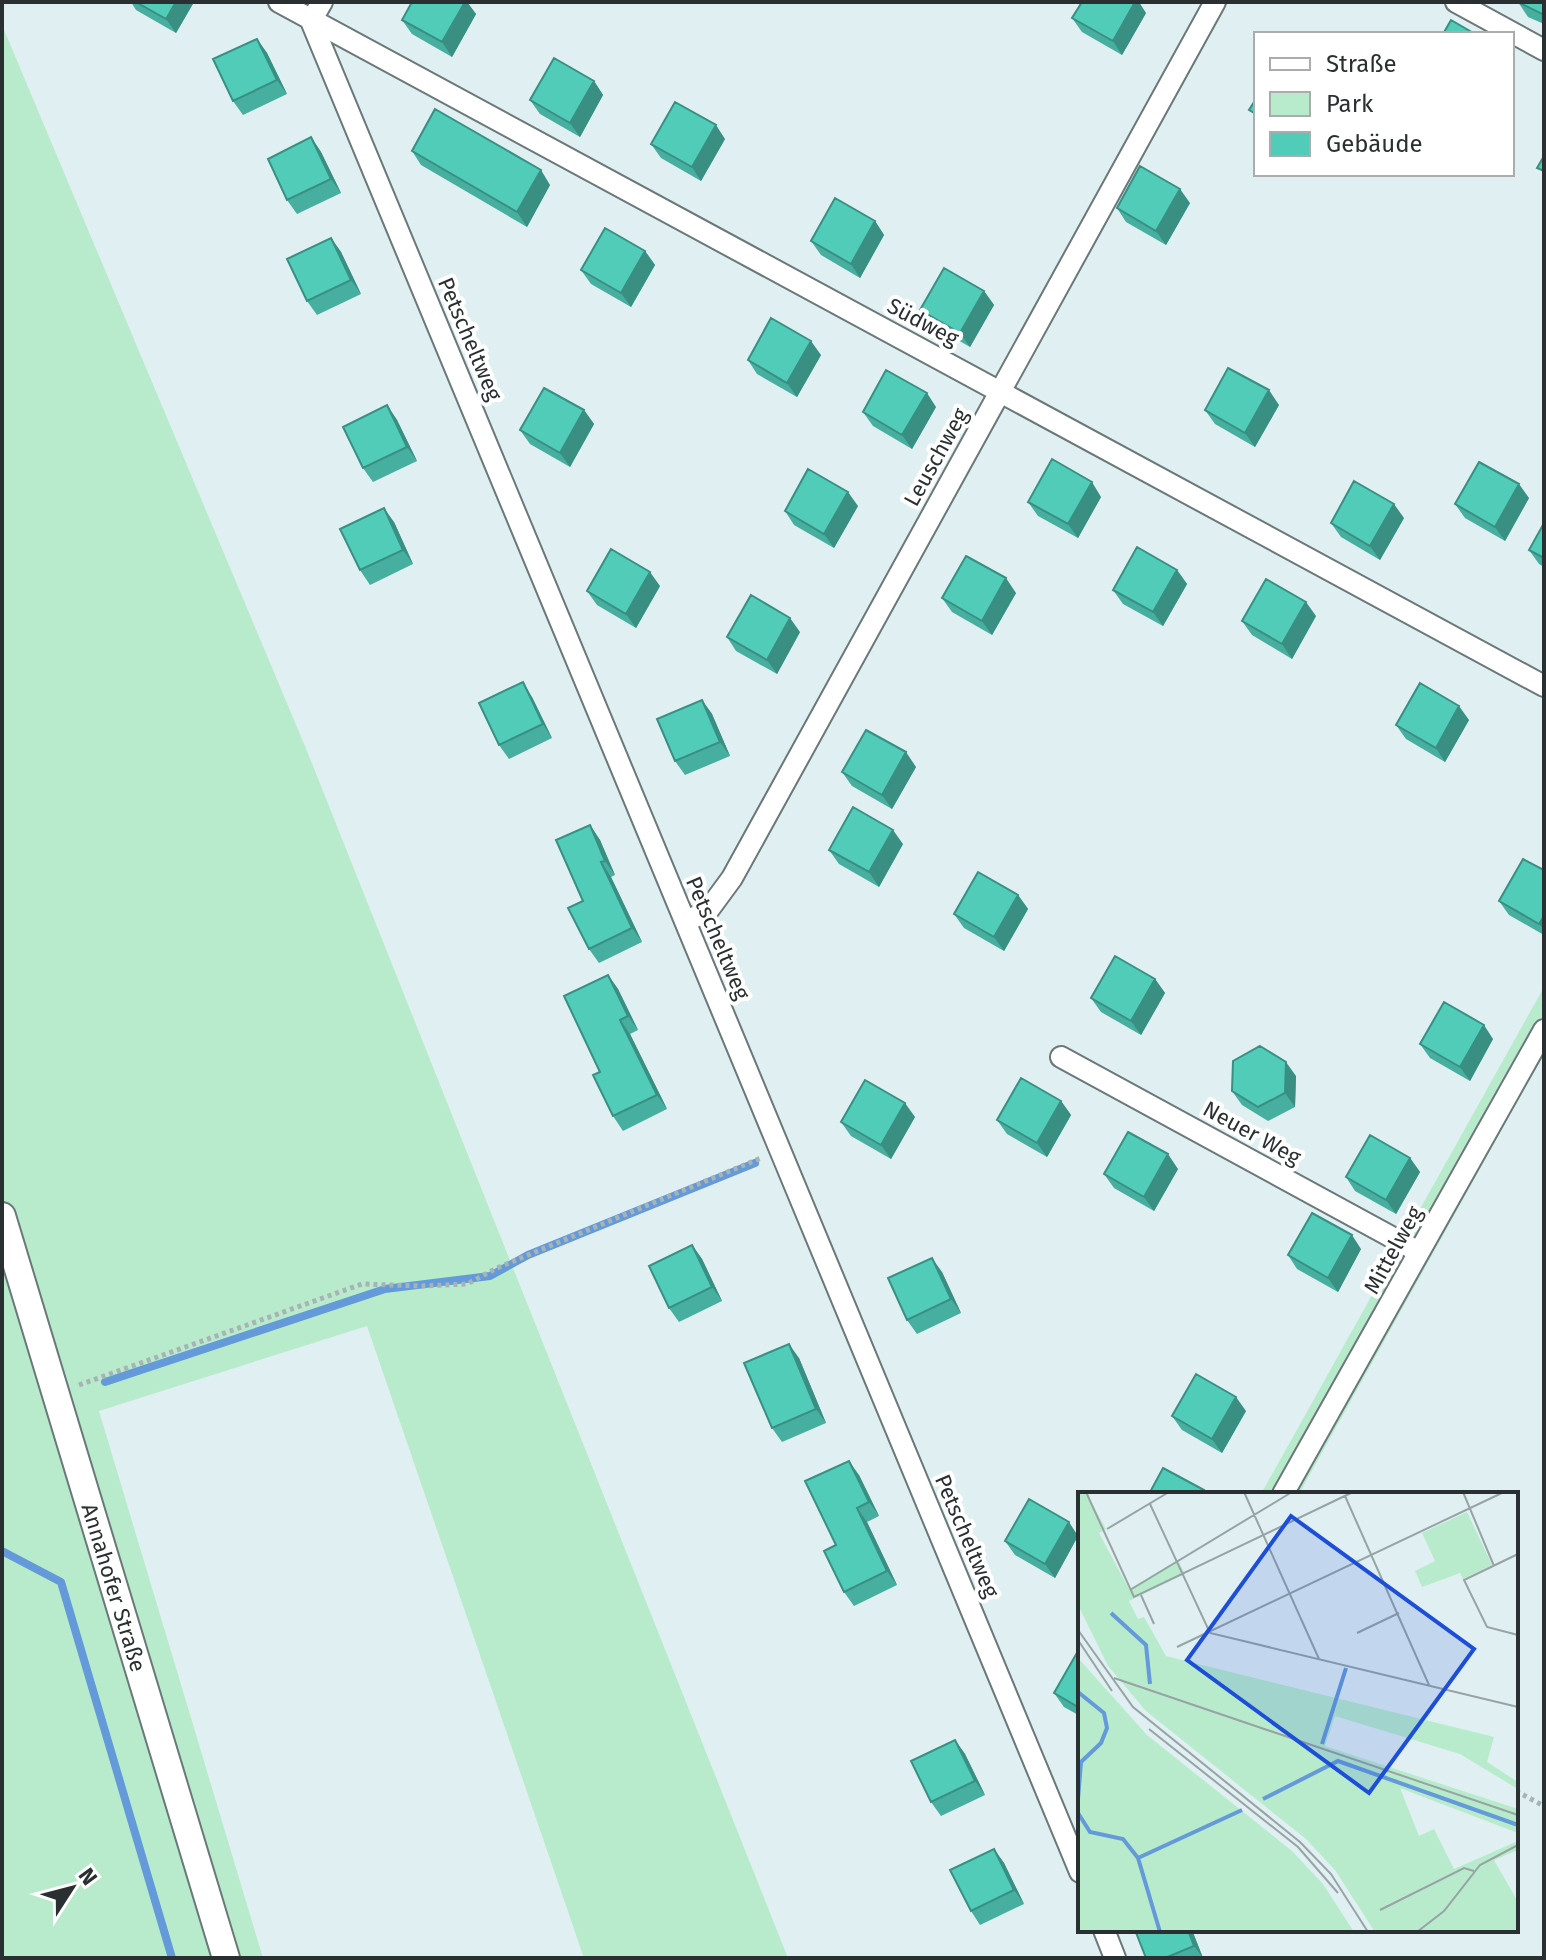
<svg xmlns="http://www.w3.org/2000/svg" width="1546" height="1960" font-family="'Fira Sans',sans-serif">
  <style>
    .green { fill: #b8ebcb }
    .lines { fill: none; stroke-linecap: round; stroke-linejoin: round }
    .stream { stroke: #6499da; stroke-width: 8 }
    .minor-casing { stroke: #6b787a; stroke-width: 24 }
    .tertiary-casing { stroke: #6b787a; stroke-width: 30 }
    .path { stroke: #a7b3b5; stroke-width: 5; stroke-dasharray: 4 4; stroke-linecap: butt }
    .minor { stroke: #fff; stroke-width: 20 }
    .tertiary { stroke: #fff; stroke-width: 26 }
    .wall { fill: #46af9f }
    .shaded-wall { fill: #398f82 }
    .building { fill: #51ccb9; stroke: #398f82; stroke-width: 2 }
    .labels { text-anchor: middle; dominant-baseline: central; stroke-width: 8; stroke-linejoin: round; paint-order: stroke }
    .street-label { font-size: 22px; fill: #2a3031; stroke: #fff }
    .inset-river { fill: none; stroke: #6499da; stroke-width: 4 }
    .inset-road { fill: none; stroke: #97a3a4; stroke-width: 2 }
    .view { fill: #1d4ed8; fill-opacity: 0.15; stroke: #1d4ed8; stroke-width: 4 }
    .inset-edge { fill: none; stroke: #2a3031; stroke-width: 4 }
  </style>
  <rect width="100%" height="100%" fill="#e0eff1"/>
  <!-- green -->
  <path class="green" d="M2 25 307 751 788 1958H584L367 1326 99 1411 263 1958H2Z
    M1544 987V1054L1299 1494H1261Z"/>
  <g class="lines">
    <!-- stream -->
    <path class="stream" d="M105 1382 385 1289 490 1276 528 1255 755 1163
      M2 1551 61 1582 172 1958"/>
    <!-- minor casing -->
    <g class="minor-casing">
      <path id="minor" d="M279 2 1544 686
        M322 2 311 21 1080 1872
        M1456 2 1544 50
        M685 921 707 912 732 878 1215 2
        M1061 1057 1419 1252
        M1283 1494 1544 1030
        M1104 1930 1115 1958"/>
    </g>
    <!-- tertiary casing -->
    <g class="tertiary-casing">
      <g id="tertiary">
        <path id="s1" d="M2 1216 226 1958"/>
      </g>
    </g>
    <!-- path -->
    <path class="path" d="M79 1385 362 1284 422 1286 467 1284 497 1268 761 1158
      M1516 1791 1544 1806"/>
    <!-- minor -->
    <use href="#minor" class="minor"/>
    <!-- tertiary -->
    <use href="#tertiary" class="tertiary"/>
  </g>
  <!-- wall -->
  <path class="wall" d="M131 2H194L176 33 136 10Z
    M412 2H467L476 14 452 57 412 34 402 20Z
    M1518 2H1544V24L1528 17Z
    M1146 13 1122 55 1082 32 1072 18Z
    M257 39 267 53 287 94 243 115 233 101Z
    M594 81 603 95 580 137 540 114 530 100Z
    M311 137 321 152 341 193 297 214 287 200Z
    M725 139 701 181 661 158 651 144Z
    M412 151 550 185 527 227 421 165Z
    M1190 203 1166 245 1126 222 1117 208Z
    M875 221 884 235 860 278 821 255 811 241Z
    M331 238 341 252 361 294 317 315 307 301Z
    M645 251 655 265 631 307 591 284 581 270Z
    M984 291 994 305 970 347 930 324 920 310Z
    M821 355 797 397 757 374 748 360Z
    M387 405 397 420 417 461 373 482 363 468Z
    M1279 405 1255 447 1215 424 1205 410Z
    M936 407 912 449 873 426 863 412Z
    M584 410 594 424 570 467 530 444 520 430Z
    M1101 497 1078 538 1038 516 1028 502Z
    M1529 498 1505 541 1465 518 1455 504Z
    M858 506 834 548 794 525 785 511Z
    M1404 518 1380 560 1341 537 1331 523Z
    M394 522 413 564 370 585 360 570Z
    M1544 523V567L1539 564 1529 550Z
    M1177 570 1187 584 1163 626 1123 604 1113 590Z
    M660 586 636 628 597 605 587 591Z
    M1016 593 992 635 952 612 942 598Z
    M1316 616 1292 659 1252 635 1242 621Z
    M800 632 777 674 736 651 727 637Z
    M532 697 552 738 509 759 499 745Z
    M702 700 712 714 730 756 685 775 675 761Z
    M1469 720 1445 762 1406 739 1396 725Z
    M916 767 892 809 852 786 842 772Z
    M590 825 600 840 615 875 611 877 642 942 599 963 589 949 583 901Z
    M903 844 879 887 839 864 829 850Z
    M1544 870V935L1509 915 1499 901Z
    M1018 895 1028 909 1004 951 964 928 954 914Z
    M608 975 618 989 638 1030 630 1034 667 1109 623 1131 613 1116 600 1072Z
    M1155 979 1165 993 1141 1035 1101 1012 1091 998Z
    M1493 1039 1470 1081 1430 1058 1420 1044Z
    M1296 1076 1295 1107 1268 1121 1242 1105 1232 1091Z
    M1061 1101 1071 1115 1047 1157 1007 1134 997 1120Z
    M915 1117 891 1159 851 1136 841 1122Z
    M1410 1158 1420 1172 1396 1214 1355 1191 1346 1177Z
    M1178 1169 1154 1211 1114 1188 1104 1174Z
    M692 1245 702 1259 722 1301 679 1322 669 1308Z
    M1361 1249 1338 1292 1297 1269 1288 1255Z
    M942 1272 961 1313 917 1334 907 1320Z
    M799 1358 826 1423 782 1442 772 1428Z
    M1246 1411 1222 1453 1182 1430 1172 1416Z
    M859 1475 879 1516 867 1522 897 1585 854 1606 844 1592 836 1545Z
    M1078 1536 1055 1578 1015 1555 1005 1541Z
    M1080 1652V1716L1064 1707 1054 1693Z
    M955 1740 965 1754 985 1795 941 1816 931 1802Z
    M994 1849 1004 1863 1024 1904 980 1925 971 1911Z
    M1192 1930 1203 1958H1146Z"/>
  <!-- shaded-wall -->
  <path class="shaded-wall" d="M176 2H194L176 33 166 19Z
    M465 2H467L476 14 452 57 442 42Z
    M1135 2H1139L1146 13 1122 55 1113 41Z
    M257 39 267 53 287 94 277 80Z
    M594 81 603 95 580 137 570 123Z
    M716 125 725 139 701 181 692 167Z
    M311 137 321 152 341 193 331 179Z
    M541 170 550 185 527 227 517 212Z
    M1180 189 1190 203 1166 245 1156 231Z
    M875 221 884 235 860 278 851 264Z
    M331 238 341 252 361 294 351 280Z
    M645 251 655 265 631 307 621 293Z
    M984 291 994 305 970 347 960 333Z
    M811 341 821 355 797 397 787 383Z
    M1269 390 1279 405 1255 447 1245 433Z
    M927 393 936 407 912 449 902 435Z
    M387 405 397 420 417 461 407 447Z
    M584 410 594 424 570 467 560 453Z
    M1092 482 1101 497 1078 538 1068 524Z
    M1519 484 1529 498 1505 541 1495 527Z
    M848 492 858 506 834 548 824 534Z
    M1394 504 1404 518 1380 560 1370 546Z
    M384 508 394 522 413 564 403 550Z
    M1177 570 1187 584 1163 626 1153 612Z
    M650 572 660 586 636 628 626 614Z
    M1006 578 1016 593 992 635 982 621Z
    M1306 602 1316 616 1292 659 1282 644Z
    M790 618 800 632 777 674 767 660Z
    M523 682 532 697 552 738 543 724Z
    M702 700 712 714 730 756 720 742Z
    M1459 706 1469 720 1445 762 1436 748Z
    M906 752 916 767 892 809 882 795Z
    M590 825 600 840 615 875 605 861Z
    M893 830 903 844 879 887 869 872Z
    M601 862 611 877 642 942 632 928Z
    M1018 895 1028 909 1004 951 994 937Z
    M1544 916V930L1539 924Z
    M608 975 618 989 638 1030 628 1016Z
    M1155 979 1165 993 1141 1035 1131 1021Z
    M620 1020 630 1034 667 1109 657 1095Z
    M1484 1025 1493 1039 1470 1081 1460 1067Z
    M1286 1062 1296 1076 1295 1107 1285 1093Z
    M1061 1101 1071 1115 1047 1157 1037 1143Z
    M905 1103 915 1117 891 1159 881 1145Z
    M1168 1154 1178 1169 1154 1211 1144 1197Z
    M1410 1158 1420 1172 1396 1214 1386 1200Z
    M1352 1235 1361 1249 1338 1292 1328 1278Z
    M692 1245 702 1259 722 1301 712 1287Z
    M932 1258 942 1272 961 1313 951 1299Z
    M789 1344 799 1358 826 1423 816 1409Z
    M1236 1397 1246 1411 1222 1453 1212 1439Z
    M849 1461 859 1475 879 1516 869 1502Z
    M857 1508 867 1522 897 1585 887 1571Z
    M1069 1522 1078 1536 1055 1578 1045 1564Z
    M955 1740 965 1754 985 1795 975 1781Z
    M994 1849 1004 1863 1024 1904 1014 1890Z
    M1188 1930H1192L1203 1958 1194 1946Z"/>
  <!-- building -->
  <path class="building" d="M136 2H176L166 19Z
    M412 2H465L442 42 402 20Z
    M1082 2H1135L1113 41 1072 18Z
    M1518 2H1544V15Z
    M1451 20 1475 34H1443Z
    M257 39 277 80 233 101 213 59Z
    M554 58 594 81 570 123 530 100Z
    M1256 99V114L1249 110Z
    M675 102 716 125 692 167 651 144Z
    M435 109 541 170 517 212 412 151Z
    M311 137 331 179 287 200 268 159Z
    M1544 156V171L1537 168Z
    M1140 166 1180 189 1156 231 1117 208Z
    M835 198 875 221 851 264 811 241Z
    M605 228 645 251 621 293 581 270Z
    M331 238 351 280 307 301 287 259Z
    M944 268 984 291 960 333 920 310Z
    M771 318 811 341 787 383 748 360Z
    M1228 368 1269 390 1245 433 1205 410Z
    M886 370 927 393 902 435 863 412Z
    M544 388 584 410 560 453 520 430Z
    M387 405 407 447 363 468 343 427Z
    M1052 459 1092 482 1068 524 1028 502Z
    M1479 462 1519 484 1495 527 1455 504Z
    M808 469 848 492 824 534 785 511Z
    M1354 481 1394 504 1370 546 1331 523Z
    M384 508 403 550 360 570 340 529Z
    M1544 523V558L1529 550Z
    M1137 547 1177 570 1153 612 1113 590Z
    M611 549 650 572 626 614 587 591Z
    M966 556 1006 578 982 621 942 598Z
    M1266 579 1306 602 1282 644 1242 621Z
    M751 595 790 618 767 660 727 637Z
    M523 682 543 724 499 745 479 703Z
    M1420 683 1459 706 1436 748 1396 725Z
    M702 700 720 742 675 761 657 719Z
    M866 730 906 752 882 795 842 772Z
    M853 807 893 830 869 872 829 850Z
    M590 825 605 861 601 862 632 928 589 949 568 908 583 901 556 840Z
    M1523 859 1544 870V916L1539 924 1499 901Z
    M978 872 1018 895 994 937 954 914Z
    M1115 956 1155 979 1131 1021 1091 998Z
    M608 975 628 1016 620 1020 657 1095 613 1116 593 1075 600 1072 564 996Z
    M1444 1002 1484 1025 1460 1067 1420 1044Z
    M1260 1046 1286 1062 1285 1093 1258 1107 1232 1091 1233 1061Z
    M1021 1078 1061 1101 1037 1143 997 1120Z
    M865 1080 905 1103 881 1145 841 1122Z
    M1128 1132 1168 1154 1144 1197 1104 1174Z
    M1370 1135 1410 1158 1386 1200 1346 1177Z
    M1312 1213 1352 1235 1328 1278 1288 1255Z
    M692 1245 712 1287 669 1308 649 1266Z
    M932 1258 951 1299 907 1320 888 1278Z
    M789 1344 816 1409 772 1428 744 1363Z
    M1196 1374 1236 1397 1212 1439 1172 1416Z
    M849 1461 869 1502 857 1508 887 1571 844 1592 824 1551 836 1545 805 1481Z
    M1163 1468 1204 1490 1202 1494H1149Z
    M1029 1499 1069 1522 1045 1564 1005 1541Z
    M1078 1651 1080 1652V1708L1054 1693Z
    M955 1740 975 1781 931 1802 911 1761Z
    M994 1849 1014 1890 971 1911 950 1870Z
    M1135 1930H1188L1194 1946 1165 1958H1146Z"/>
  <g class="labels">
    <!-- street labels -->
    <g class="street-label">
      <text transform="translate(923 322) rotate(28)">Südweg</text>
      <text transform="translate(470 339) rotate(67)">Petscheltweg</text>
      <text transform="translate(936 457) rotate(-61)">Leuschweg</text>
      <text transform="translate(718 938) rotate(67)">Petscheltweg</text>
      <text transform="translate(1252 1133) rotate(29)">Neuer Weg</text>
      <text transform="translate(1393 1250) rotate(-61)">Mittelweg</text>
      <text transform="translate(967 1536) rotate(67)">Petscheltweg</text>
      <text stroke="none"><textPath href="#s1" startOffset="388">Annahofer Straße</textPath></text>
    </g>
  </g>
  <!-- overview -->
  <g transform="translate(1078 1492)">
    <rect width="440" height="440" fill="#e0eff1"/>
    <path d="M0 0H7L28 37 21 41 51 97 100 68 107 82 51 109 60 127 66 125 88 164 416 245 409 270 440 290V297L382 262 257 224 247 254 440 317V341L322 296 341 344 356 337 376 377 440 349V358L416 368 440 410V440H297L257 378 228 347 68 219 30 174 0 113ZM389 20 414 73 385 87 382 81 344 95 337 79 357 69 344 41ZM0 166 69 243 214 359 245 392 276 440H0Z" fill="#b8ebcb"/>
    <path class="inset-river" d="M33 121 68 153 72 192M0 200 26 221 29 236 23 251 3 270 0 307M244 252 268 176M185 307 260 269 440 333M0 321 12 340 45 347 60 366 82 440M60 366 164 318"/>
    <path class="inset-road" d="M8 0 56 105 275 0M166 0 241 167M385 0 416 74M267 4 351 193M72 12 132 141 440 215M29 37 91 0M440 62 386 88 409 135 440 143M52 98 214 0M63 103 76 132M0 138 55 215 222 350 253 382 290 440M279 141 321 121M0 148 34 199M99 155 426 0M36 186 440 323M71 237 220 355 260 401M302 418 386 376 396 379M339 440 366 419 402 373 440 353"/>
    <path class="view" d="M213 24 396 157 291 301 109 168Z"/>
    <rect width="440" height="440" class="inset-edge"/>
  </g>
  <!-- border -->
  <rect width="1546" height="1960" fill="none" stroke="#2a3031" stroke-width="8"/>
  <!-- legend -->
  <rect x="1254" y="32" width="260" height="144" fill="#ffffff" stroke="#aaacad" stroke-width="2"/>
  <rect x="1270" y="58" width="40" height="12" fill="#ffffff" stroke="#aaacad" stroke-width="2"/>
  <text x="1326" y="72" font-size="24" fill="#2a3031">Straße</text>
  <rect x="1270" y="92" width="40" height="24" fill="#b8ebcb" stroke="#aaacad" stroke-width="2"/>
  <text x="1326" y="112" font-size="24" fill="#2a3031">Park</text>
  <rect x="1270" y="132" width="40" height="24" fill="#51ccb9" stroke="#aaacad" stroke-width="2"/>
  <text x="1326" y="152" font-size="24" fill="#2a3031">Gebäude</text>
  <!-- north arrow -->
  <g transform="translate(72 1888) rotate(54)" stroke="#ffffff" stroke-width="6" paint-order="stroke">
  <path d="M0-6L14 30L0 20L-14 30Z" fill="#2a3031"/>
  <text y="-12" font-size="22" font-weight="bold" text-anchor="middle" fill="#2a3031">N</text>
  </g>
</svg>
